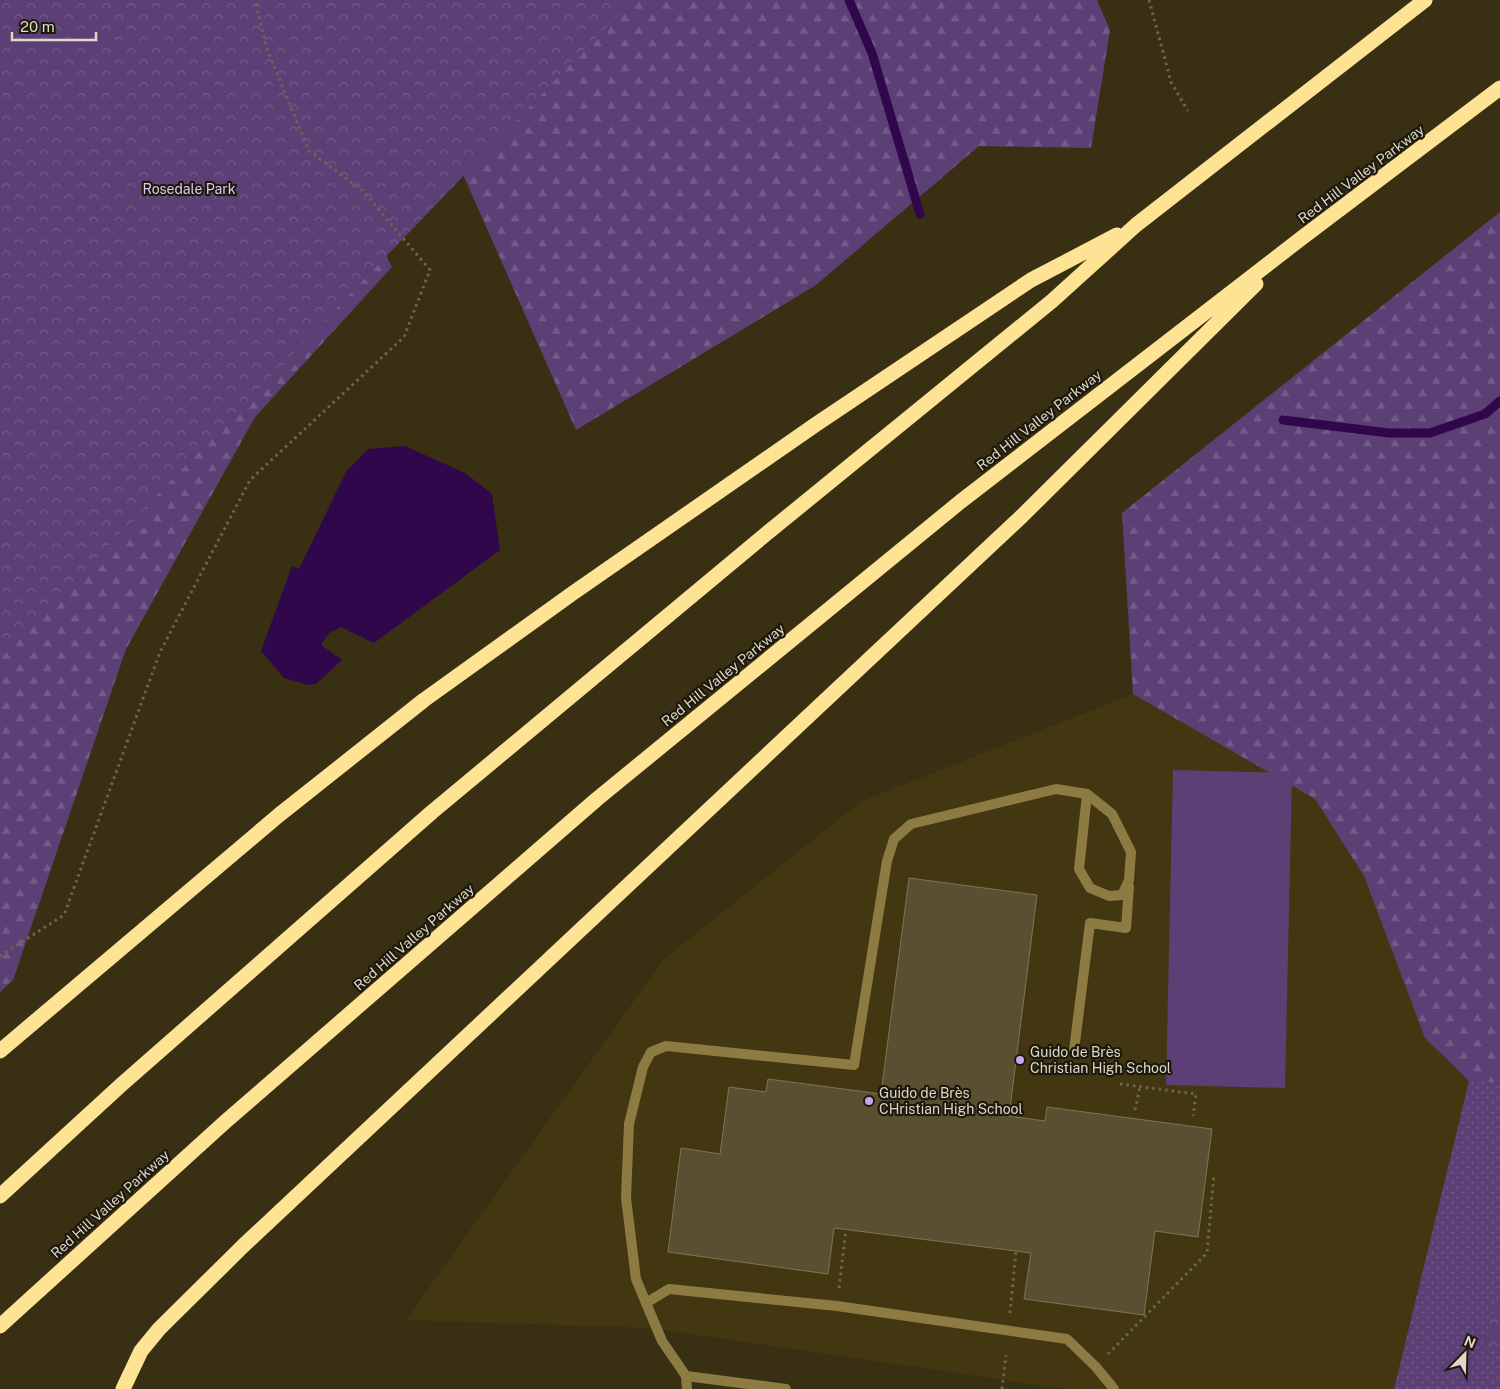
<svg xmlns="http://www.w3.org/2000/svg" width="1500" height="1389" font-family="'Public Sans',sans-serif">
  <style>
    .built { fill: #433712 }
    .grass { fill: url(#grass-dots) }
    .forest { fill: url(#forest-firs) }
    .park { fill: url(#park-crowns) }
    .pitch { fill: #5c4075 }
    .water { fill: #2f074a }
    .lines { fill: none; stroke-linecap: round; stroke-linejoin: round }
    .stream { stroke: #2f074a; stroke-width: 9 }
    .building { fill: #595032; stroke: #7f7556 }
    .path { stroke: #6d664d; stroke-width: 3; stroke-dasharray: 2.5 4; stroke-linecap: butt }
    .service { stroke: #8c7b43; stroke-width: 10 }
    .minor { stroke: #8c7b43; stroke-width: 10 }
    .motorway { stroke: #fde393; stroke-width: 15 }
    .poi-dot { fill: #c9a5ee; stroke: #1d190c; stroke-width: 2 }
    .labels { text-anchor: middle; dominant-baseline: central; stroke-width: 4.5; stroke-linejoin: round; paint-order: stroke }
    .street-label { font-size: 14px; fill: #ddd8c7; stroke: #1d190c }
    .park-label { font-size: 14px; fill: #ddcaf2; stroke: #1d190c }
    .poi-label { font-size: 14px; fill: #ddd8c7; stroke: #1d190c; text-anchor: start }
  </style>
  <defs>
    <pattern id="grass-dots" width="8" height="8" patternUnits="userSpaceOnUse" patternTransform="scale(1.25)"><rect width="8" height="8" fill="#5c4075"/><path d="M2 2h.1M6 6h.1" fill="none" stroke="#735b87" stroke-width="1.8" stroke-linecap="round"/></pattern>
    <pattern id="forest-firs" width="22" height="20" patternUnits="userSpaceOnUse" patternTransform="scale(1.25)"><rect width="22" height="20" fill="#5c4075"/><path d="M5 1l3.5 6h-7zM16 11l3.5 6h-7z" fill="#735b87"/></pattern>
    <pattern id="park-crowns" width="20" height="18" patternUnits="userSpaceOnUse" patternTransform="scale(1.25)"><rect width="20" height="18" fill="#5c4075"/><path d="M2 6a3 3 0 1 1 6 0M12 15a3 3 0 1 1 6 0" fill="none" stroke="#735b87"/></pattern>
  </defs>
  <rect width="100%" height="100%" fill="#393013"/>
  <!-- built -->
  <path class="built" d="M1133 694 1315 799 1364 876 1425 1038 1469 1081 1394 1389H1066L650 1328 406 1320 664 959 862 801Z"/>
  <!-- grass -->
  <path class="grass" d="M1469 1081 1500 1083V1389H1394Z"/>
  <!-- forest -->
  <path class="forest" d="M378 0H1097L1110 30 1091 148 979 146 816 285 576 430 389 7Z
    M0 135 373 229 392 267 255 417 126 649 13 980 0 992Z
    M1500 212V1083L1469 1081 1425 1038 1364 876 1315 799 1133 694 1122 513Z"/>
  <!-- park -->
  <path class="park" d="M0 0H632L0 659Z
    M1500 1291V1352L1482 1346Z"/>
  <!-- pitch -->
  <path class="pitch" d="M1173 770 1292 773 1285 1088 1166 1085Z"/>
  <!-- water -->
  <path class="water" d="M405 446 465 473 492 494 500 550 374 643 341 627 329 633 321 645 342 660 316 684 308 685 284 678 261 651 292 566 299 569 346 472 368 449Z"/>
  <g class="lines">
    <!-- stream -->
    <path class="stream" d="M849 0 872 53 920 214
      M1283 420 1389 433H1430L1485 414 1500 401"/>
  </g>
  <!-- building -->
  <path class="building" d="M909 878 1037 895 1009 1116 1045 1121 1047 1107 1212 1129 1198 1237 1155 1231 1144 1315 1024 1299 1031 1253 1016 1251 834 1228 828 1274 668 1252 681 1148 720 1154 729 1087 766 1092 768 1079 881 1094Z"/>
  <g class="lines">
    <!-- path -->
    <path class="path" d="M1149 0 1171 82 1188 111
      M0 956 64 915 160 652 250 480 404 337 430 270 362 190 309 151 267 49 255 0
      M1120 1084 1196 1094 1193 1116
      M1135 1110 1140 1086
      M839 1288 846 1229
      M1010 1313 1016 1251
      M1108 1354 1207 1253 1214 1174
      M1002 1389 1006 1355"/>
    <!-- service -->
    <path class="service" d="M1074 1050 1090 923 1126 928 1129 886
      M646 1303 669 1289 837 1306 1067 1339 1096 1367 1114 1389
      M687 1389 686 1376 662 1341 636 1279 626 1198 629 1124 643 1067 651 1052 666 1046 854 1065 887 861 894 839 911 824 1056 789 1087 794 1112 814 1131 852 1129 880 1122 895 1109 896 1090 888 1079 869 1087 794"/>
    <!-- minor -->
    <path class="minor" d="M686 1376 786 1389"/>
    <!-- motorway -->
    <path class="motorway" d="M0 1051 279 815 424 700 573 593 815 425 1031 280 1117 235
      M0 1196 121 1085 432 812 766 534 1052 301 1136 225 1425 0
      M0 1326 225 1122 597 799 960 502 1303 237 1500 88
      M123 1389 141 1351 159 1329 243 1246 1022 516 1256 284"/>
  </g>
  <!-- markers -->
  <g class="poi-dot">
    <circle cx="1020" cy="1060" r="5"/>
    <circle cx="869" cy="1101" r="5"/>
  </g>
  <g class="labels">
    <!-- street labels -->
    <g class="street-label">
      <text transform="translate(1361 174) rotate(-37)">Red Hill Valley Parkway</text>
      <text transform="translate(1039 420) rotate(-38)">Red Hill Valley Parkway</text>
      <text transform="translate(723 675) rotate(-39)">Red Hill Valley Parkway</text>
      <text transform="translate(414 937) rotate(-41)">Red Hill Valley Parkway</text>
      <text transform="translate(110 1204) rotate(-42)">Red Hill Valley Parkway</text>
    </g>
    <!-- park labels -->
    <g class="park-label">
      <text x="189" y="189">Rosedale Park</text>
    </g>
    <!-- poi labels -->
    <g class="poi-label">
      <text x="1030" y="1052">Guido de Brès<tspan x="1030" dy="16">Christian High School</tspan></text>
      <text x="879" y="1093">Guido de Brès<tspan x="879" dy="16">CHristian High School</tspan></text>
    </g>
  </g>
  <!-- north arrow -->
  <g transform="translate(1465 1354) rotate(23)" stroke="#1d190c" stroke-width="4" paint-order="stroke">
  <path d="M0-4L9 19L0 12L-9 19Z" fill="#ddd8c7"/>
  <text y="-8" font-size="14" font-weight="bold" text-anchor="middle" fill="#ddd8c7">N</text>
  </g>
  <!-- scale -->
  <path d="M12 32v8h84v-8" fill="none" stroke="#ddd8c7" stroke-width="2.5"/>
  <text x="20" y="32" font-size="15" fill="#ddd8c7" stroke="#1d190c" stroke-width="4" paint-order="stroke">20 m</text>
</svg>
